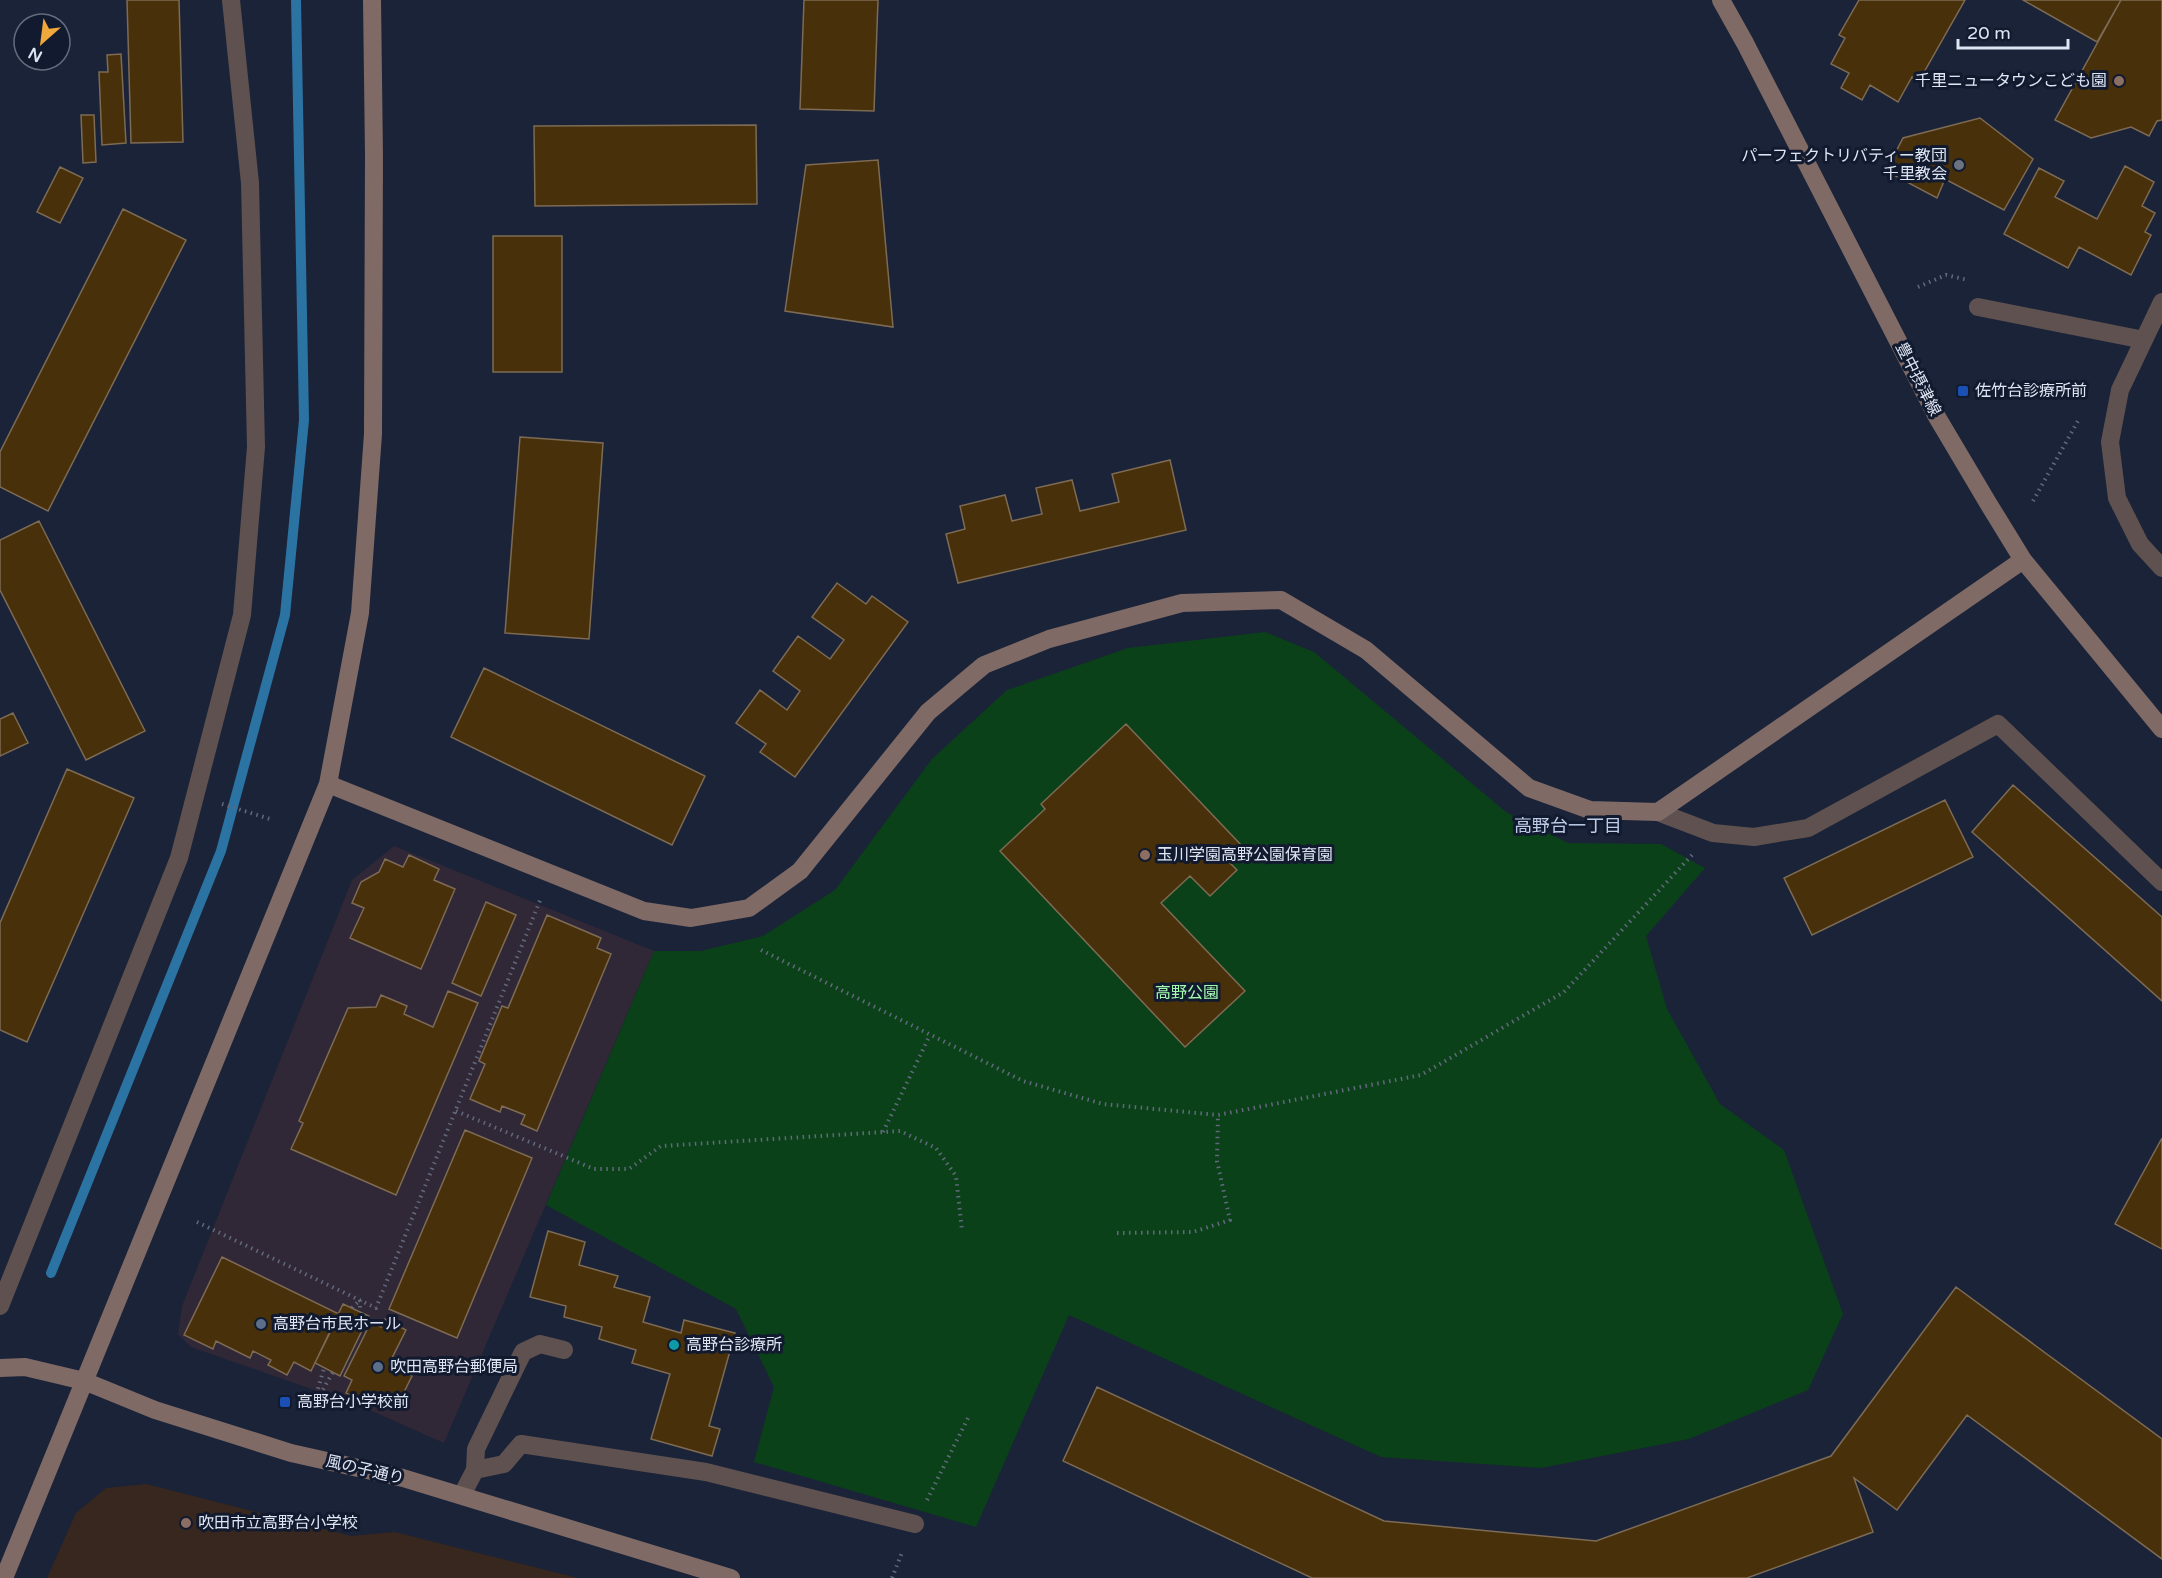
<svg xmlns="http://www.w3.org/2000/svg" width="2162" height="1578" font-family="'Varela Round','Noto Sans JP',sans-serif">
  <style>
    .commercial { fill: #302737 }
    .education { fill: #38271e }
    .green { fill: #0a4119 }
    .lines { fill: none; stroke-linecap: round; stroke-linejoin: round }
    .stream { stroke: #2a73a2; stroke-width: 10 }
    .building { fill: #48300b; stroke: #7d6b54; stroke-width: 1.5 }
    .path { stroke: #62697c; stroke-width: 4; stroke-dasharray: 1.5 4.5; stroke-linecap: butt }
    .lane { stroke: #5f514f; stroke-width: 18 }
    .street { stroke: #5f514f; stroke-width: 18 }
    .secondary { stroke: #7f6a66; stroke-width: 18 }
    .education-dot { fill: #8d6e63; stroke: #111a2e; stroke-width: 2 }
    .worship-dot { fill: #6b7280; stroke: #111a2e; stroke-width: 2 }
    .transit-dot { fill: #1a4fb4; stroke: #111a2e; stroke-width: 2 }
    .service-dot { fill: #5c6f8a; stroke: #111a2e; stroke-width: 2 }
    .culture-dot { fill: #0f9aa8; stroke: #111a2e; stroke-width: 2 }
    .labels { text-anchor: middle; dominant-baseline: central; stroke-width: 6; stroke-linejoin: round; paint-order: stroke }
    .poi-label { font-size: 16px; fill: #dee5f3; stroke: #111a2e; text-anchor: start }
    .street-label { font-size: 16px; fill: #dee5f3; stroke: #111a2e }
    .park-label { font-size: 16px; fill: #a5fcb1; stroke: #111a2e }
    .neighbourhood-label { font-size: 18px; fill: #bfcce7; stroke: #111a2e }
  </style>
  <rect width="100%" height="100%" fill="#1b2338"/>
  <!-- commercial -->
  <path class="commercial" d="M394 846 654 951 444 1443 363 1407 191 1347 178 1334 182 1306 352 880Z"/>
  <!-- education -->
  <path class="education" d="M146 1484 351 1536 395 1532 578 1578H47L76 1513 106 1488Z"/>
  <!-- green -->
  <path class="green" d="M1265 632 1314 652 1506 812 1568 843 1661 844 1705 868 1646 936 1667 1009 1720 1104 1784 1150 1843 1314 1808 1390 1689 1439 1541 1468 1381 1457 1069 1315 976 1527 754 1462 774 1387 736 1309 546 1205 654 951H701L763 936 835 890 932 759 1007 690 1128 648Z"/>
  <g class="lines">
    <!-- stream -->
    <path class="stream" d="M51 1273 221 851 285 615 304 420 296 0"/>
  </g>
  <!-- building -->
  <path class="building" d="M127 0H179L183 142 131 143Z
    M804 0H878L874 111 800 109Z
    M1859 0H1965L1919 81 1912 77 1898 102 1870 85 1862 100 1841 88 1849 73 1831 64 1845 38 1839 35Z
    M2023 0H2121L2097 42Z
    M2121 0H2162V120L2157 121 2149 136 2131 127 2091 138 2055 120Z
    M121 54 126 143 102 145 99 72H108L107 55Z
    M81 115H94L96 162 83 163Z
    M1980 118 2033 159 2004 210 1945 179 1937 198 1886 171 1903 138Z
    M756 125 757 204 535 206 534 126Z
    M878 160 893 327 785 311 806 165Z
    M2125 166 2154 182 2142 206 2155 213 2145 232 2151 235 2131 275 2079 247 2068 268 2004 234 2039 168 2064 181 2055 197 2097 219Z
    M60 167 83 178 60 223 37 212Z
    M123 209 186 240 48 511 0 487V452Z
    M493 236H562V372H493Z
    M520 437 603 443 589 639 505 633Z
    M1170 460 1186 530 958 583 946 534 965 529 960 506 1005 495 1012 521 1042 514 1036 488 1072 480 1080 511 1119 502 1112 474Z
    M39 521 145 731 86 760 0 590V540Z
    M837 583 866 604 872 596 908 622 795 777 760 752 766 744 736 723 760 690 787 710 800 691 773 671 798 636 830 659 844 640 812 617Z
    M484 668 705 776 672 845 451 737Z
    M13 713 28 743 0 756V719Z
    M1126 724 1243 847 1228 861 1237 870 1210 896 1190 876 1161 903 1245 991 1185 1047 1000 851 1045 809 1041 804Z
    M67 769 134 798 27 1042 0 1030V923Z
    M2013 785 2162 917V1001L1972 832Z
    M1945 800 1973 857 1812 935 1784 878Z
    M409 855 439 869 434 880 455 889 421 969 350 938 364 908 352 903 361 882 379 872 385 859 403 867Z
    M486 902 516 915 481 996 452 983Z
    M547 915 601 938 597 948 611 954 537 1131 521 1124 525 1115 502 1106 500 1112 470 1099 485 1064 479 1061 502 1006 508 1008Z
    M448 991 478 1003 396 1195 291 1149 303 1123 299 1121 348 1008 376 1007 381 995 407 1006 404 1014 433 1027Z
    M465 1130 532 1158 457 1338 389 1309Z
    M2162 1138V1249L2115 1224Z
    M548 1231 585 1242 579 1265 618 1276 614 1287 650 1297 643 1322 681 1333 684 1320 735 1333 709 1426 720 1429 712 1456 651 1439 670 1374 632 1363 636 1350 599 1339 602 1327 564 1317 566 1306 530 1297Z
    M222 1257 339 1314 311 1371 294 1362 287 1375 268 1365 271 1360 253 1351 250 1358 216 1341 213 1349 184 1335Z
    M1956 1287 2162 1439V1559L1967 1415 1897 1510 1854 1478 1873 1532 1747 1578H1312L1063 1461 1097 1387 1384 1521 1596 1541 1831 1456Z
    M343 1304 369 1316 340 1376 315 1363Z
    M385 1319 406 1330 389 1364 412 1376 396 1408 376 1397 372 1406 346 1393 352 1380 344 1376 371 1322 381 1327Z"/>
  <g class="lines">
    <!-- path -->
    <path class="path" d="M1918 287 1946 275 1968 280
      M2033 501 2079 419
      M222 804 270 819
      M761 950 1023 1081 1103 1104 1218 1115 1421 1075 1564 992 1692 855
      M456 1111 594 1169H629L661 1146 900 1131 936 1148 956 1176 962 1231
      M883 1132 930 1035
      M197 1222 376 1308 541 898
      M1117 1233 1193 1232 1230 1220 1217 1161 1218 1115
      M360 1300V1312
      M352 1308 360 1300
      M317 1400 333 1372
      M313 1406 324 1368
      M927 1500 968 1418
      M892 1578 903 1550"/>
    <!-- lane -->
    <path class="lane" d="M475 1470 504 1464 521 1444 706 1472 915 1524
      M462 1495 475 1470 476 1449 523 1352 540 1344 564 1350"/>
    <!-- street -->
    <path class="street" d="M2162 302 2120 390 2110 442 2117 498 2140 544 2162 568
      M1978 307 2144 340
      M1658 812 1713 833 1754 837 1808 828 1998 724 2162 882
      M0 1306 179 858 242 615 256 447 250 183 231 0"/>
    <!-- secondary -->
    <path class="secondary" d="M1721 0 1745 43 1937 417 1988 503 2023 560 2162 729
      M328 784 644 911 691 918 749 908 800 871 928 712 984 665 1049 639 1182 603 1281 600 1366 650 1529 788 1590 810 1658 812 2023 560
      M0 1368 25 1367 84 1381 155 1410 291 1453 403 1478 731 1578
      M4 1578 328 784 360 613 373 434 374 156 372 0"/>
  </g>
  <!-- markers -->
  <g class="education-dot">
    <circle cx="2119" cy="81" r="6"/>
    <circle cx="1145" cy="855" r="6"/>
    <circle cx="186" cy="1523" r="6"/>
  </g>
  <circle class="worship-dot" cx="1959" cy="165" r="6"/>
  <g class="transit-dot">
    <rect x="1957" y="385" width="12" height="12" rx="3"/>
    <rect x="279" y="1396" width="12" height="12" rx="3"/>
  </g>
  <g class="service-dot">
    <circle cx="261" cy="1324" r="6"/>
    <circle cx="378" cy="1367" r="6"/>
  </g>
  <circle class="culture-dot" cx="674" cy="1345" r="6"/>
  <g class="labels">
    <!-- poi labels -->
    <g class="poi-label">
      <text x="2107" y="81" text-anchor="end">千里ニュータウンこども園</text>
      <text x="1947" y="156" text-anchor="end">パーフェクトリバティー教団<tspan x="1947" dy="18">千里教会</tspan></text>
      <text x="1975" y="391">佐竹台診療所前</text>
      <text x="1157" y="855">玉川学園高野公園保育園</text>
      <text x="273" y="1324">高野台市民ホール</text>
      <text x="686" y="1345">高野台診療所</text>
      <text x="390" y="1367">吹田高野台郵便局</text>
      <text x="297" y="1402">高野台小学校前</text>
      <text x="198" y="1523">吹田市立高野台小学校</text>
    </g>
    <!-- street labels -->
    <g class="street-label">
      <text transform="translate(1918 379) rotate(63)">豊中摂津線</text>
      <text transform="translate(365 1470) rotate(13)">風の子通り</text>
    </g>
    <!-- park labels -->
    <g class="park-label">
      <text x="1187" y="993">高野公園</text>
    </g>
    <!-- neighbourhood labels -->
    <g class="neighbourhood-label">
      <text x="1568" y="826">高野台一丁目</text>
    </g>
  </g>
  <!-- north arrow -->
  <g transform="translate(42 42) rotate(208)"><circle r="28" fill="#111a2e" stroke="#636b7d" stroke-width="1.5"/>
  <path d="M0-4.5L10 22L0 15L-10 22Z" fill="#eea83c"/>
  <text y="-9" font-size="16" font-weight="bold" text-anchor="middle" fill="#dee5f3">N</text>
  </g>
  <!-- scale -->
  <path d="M1958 39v9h110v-9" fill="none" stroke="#dee5f3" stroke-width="3"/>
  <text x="1967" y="39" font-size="18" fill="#dee5f3" stroke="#111a2e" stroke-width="4.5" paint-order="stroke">20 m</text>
</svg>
